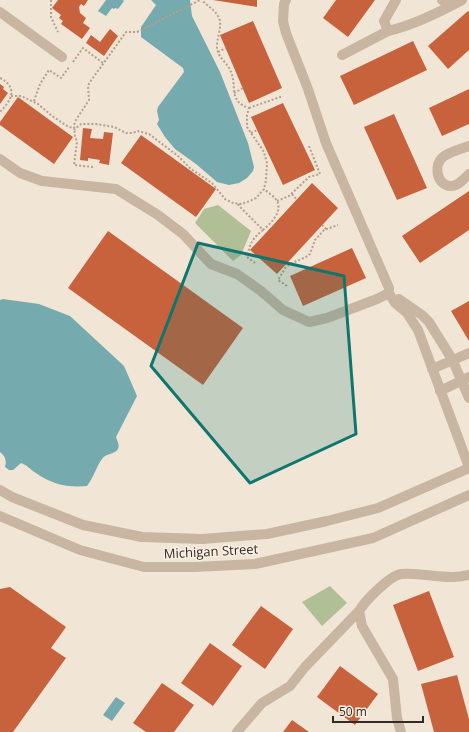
<svg xmlns="http://www.w3.org/2000/svg" width="469" height="732" font-family="'Open Sans',sans-serif">
  <style>
    .green { fill: #b1bf96 }
    .water { fill: #75aaae }
    .building { fill: #c8623d }
    .lines { fill: none; stroke-linecap: round; stroke-linejoin: round }
    .path { stroke: #b49f8d; stroke-width: 2; stroke-dasharray: 2 2; stroke-linecap: butt }
    .minor { stroke: #c8b5a2; stroke-width: 10 }
    .marked { fill: #0f766e; fill-opacity: 0.2; stroke: #0f766e; stroke-width: 3; stroke-linejoin: round }
    .labels { text-anchor: middle; dominant-baseline: central; stroke-width: 3; stroke-linejoin: round; paint-order: stroke }
    .street-label { font-size: 13px; fill: #332a25; stroke: #f9efe2 }
  </style>
  <rect width="100%" height="100%" fill="#f1e5d6"/>
  <!-- green -->
  <path class="green" d="M218 205 251 231 241 255 233 261 195 223 204 209Z
    M330 586 347 603 322 626 302 602Z"/>
  <!-- water -->
  <path class="water" d="M106 0H123L124 1 118 9 115 8 114 9 112 8 106 16 98 11Z
    M151 0H190L192 16 220 72 248 143 254 167 253 171 247 178 239 183 229 185 217 182 196 164 175 149 165 137 157 124 159 120 157 111 158 107 184 72 183 68 141 37V27L156 5Z
    M3 299 39 304 70 316 124 366 137 396 116 437C117 441 120 445 118 449 114 455 106 453 102 459 96 467 94 477 87 486 68 488 51 484 36 473 29 469 29 466 21 463L13 470H9L5 467C7 460 5 456 0 452V300Z
    M116 697 125 703 112 721 103 715Z"/>
  <!-- building -->
  <path class="building" d="M58 0H88L84 6 81 4 79 7 80 13 86 18 83 23 90 28 82 39 61 24 63 21 59 18 61 15 52 8Z
    M213 0H257V7Z
    M336 0H375L348 37 323 18Z
    M468 11 469 12V50L448 69 428 46Z
    M253 21 282 88 249 103 220 35Z
    M110 29 118 36 104 56 86 43 91 35 100 42Z
    M413 41 427 70 354 105 340 76Z
    M0 84 4 87 3 89 8 93 0 104Z
    M469 89V124L442 136 429 108Z
    M18 97 73 137 54 164 0 125V122Z
    M283 103 315 170 283 185 251 117Z
    M394 114 427 188 397 200 364 127Z
    M83 128 92 129 90 138 103 139 104 132 113 133 109 165 99 163 100 160 88 158V161L80 160Z
    M141 135 216 189 196 217 121 163Z
    M312 183 338 208 277 274 250 250Z
    M469 191V230L420 263 402 236Z
    M108 231 243 328 203 385 68 288Z
    M352 248 366 278 303 306 290 276Z
    M469 301V341L451 311Z
    M10 587 66 627 51 648 66 658 13 732H0V589Z
    M429 591 454 657 418 671 393 605Z
    M261 606 293 629 265 669 232 645Z
    M210 643 242 666 213 706 181 683Z
    M340 666 378 694 355 725 317 697Z
    M457 675 469 719V732H434L421 684Z
    M162 683 194 705 174 732H146L133 723Z
    M292 720 309 732H283Z"/>
  <g class="lines">
    <!-- path -->
    <path class="path" d="M51 0V17L58 32
      M218 52 226 48
      M73 62 83 48 103 63
      M0 78C18 87 12 100 0 112
      M234 93 243 88
      M11 96H21L38 104 52 116 67 126 75 129 81 124H96L114 127 126 133H132L138 131 149 134 178 156 191 169 212 183 225 199 233 203 241 204 250 201 256 198 264 189 266 180 267 163 264 152 247 127V115L249 108C228 101 237 86 231 72 228 63 218 58 217 48 216 39 223 26 219 18 215 9 208 7 202 0
      M34 101 40 84 49 70 61 78 70 66
      M249 108 283 96
      M251 133 257 130
      M93 167 74 165 77 142 75 136 74 125 76 120 89 100 88 86 90 82 126 32H137L200 0
      M292 194 297 200
      M277 201 289 196 309 177 320 174 309 146
      M238 204 239 206 263 230C253 238 248 245 248 258L255 263
      M322 225 326 229
      M263 230C270 224 281 214 278 203 276 197 268 193 264 189
      M287 286 278 280 286 267 290 264 306 257 310 254 315 240 324 230 338 225"/>
    <!-- minor -->
    <path class="minor" d="M396 0 384 21 388 31C414 25 438 13 462 0
      M442 0 450 6
      M0 12 62 57
      M342 55 388 31
      M469 146C461 149 449 152 443 157 433 165 437 186 451 186 458 186 464 179 469 174
      M0 159 20 173 42 181 116 189 158 215 183 234 211 264 237 274 261 291 283 310 309 322 327 318 377 299 389 293V288L326 143 308 89 286 33 283 21 284 4 286 0
      M389 293 395 303 407 313 418 330 469 467
      M399 299 422 315 429 322 452 359 469 398
      M432 369 469 353
      M440 391 469 377
      M0 490 12 497 83 525 142 537 202 539 267 534 327 521 378 508 469 468
      M0 516 80 550 144 567H195L255 564 373 538 469 495
      M237 732 262 703 290 686 305 667 359 611
      M401 732 397 718 393 679 362 626 359 611C365 601 389 576 401 574 418 572 436 578 454 577 459 577 464 576 469 575"/>
  </g>
  <!-- marked area -->
  <path class="marked" d="M198 243 344 276 356 434 250 483 151 366Z"/>
  <g class="labels">
    <!-- street labels -->
    <g class="street-label">
      <text transform="translate(211 551) rotate(-3)">Michigan Street</text>
    </g>
  </g>
  <!-- scale -->
  <path d="M333 716v6h90v-6" fill="none" stroke="#332a25" stroke-width="2"/>
  <text x="339" y="716" font-size="12" fill="#332a25" stroke="#f9efe2" stroke-width="3" paint-order="stroke">50 m</text>
</svg>
